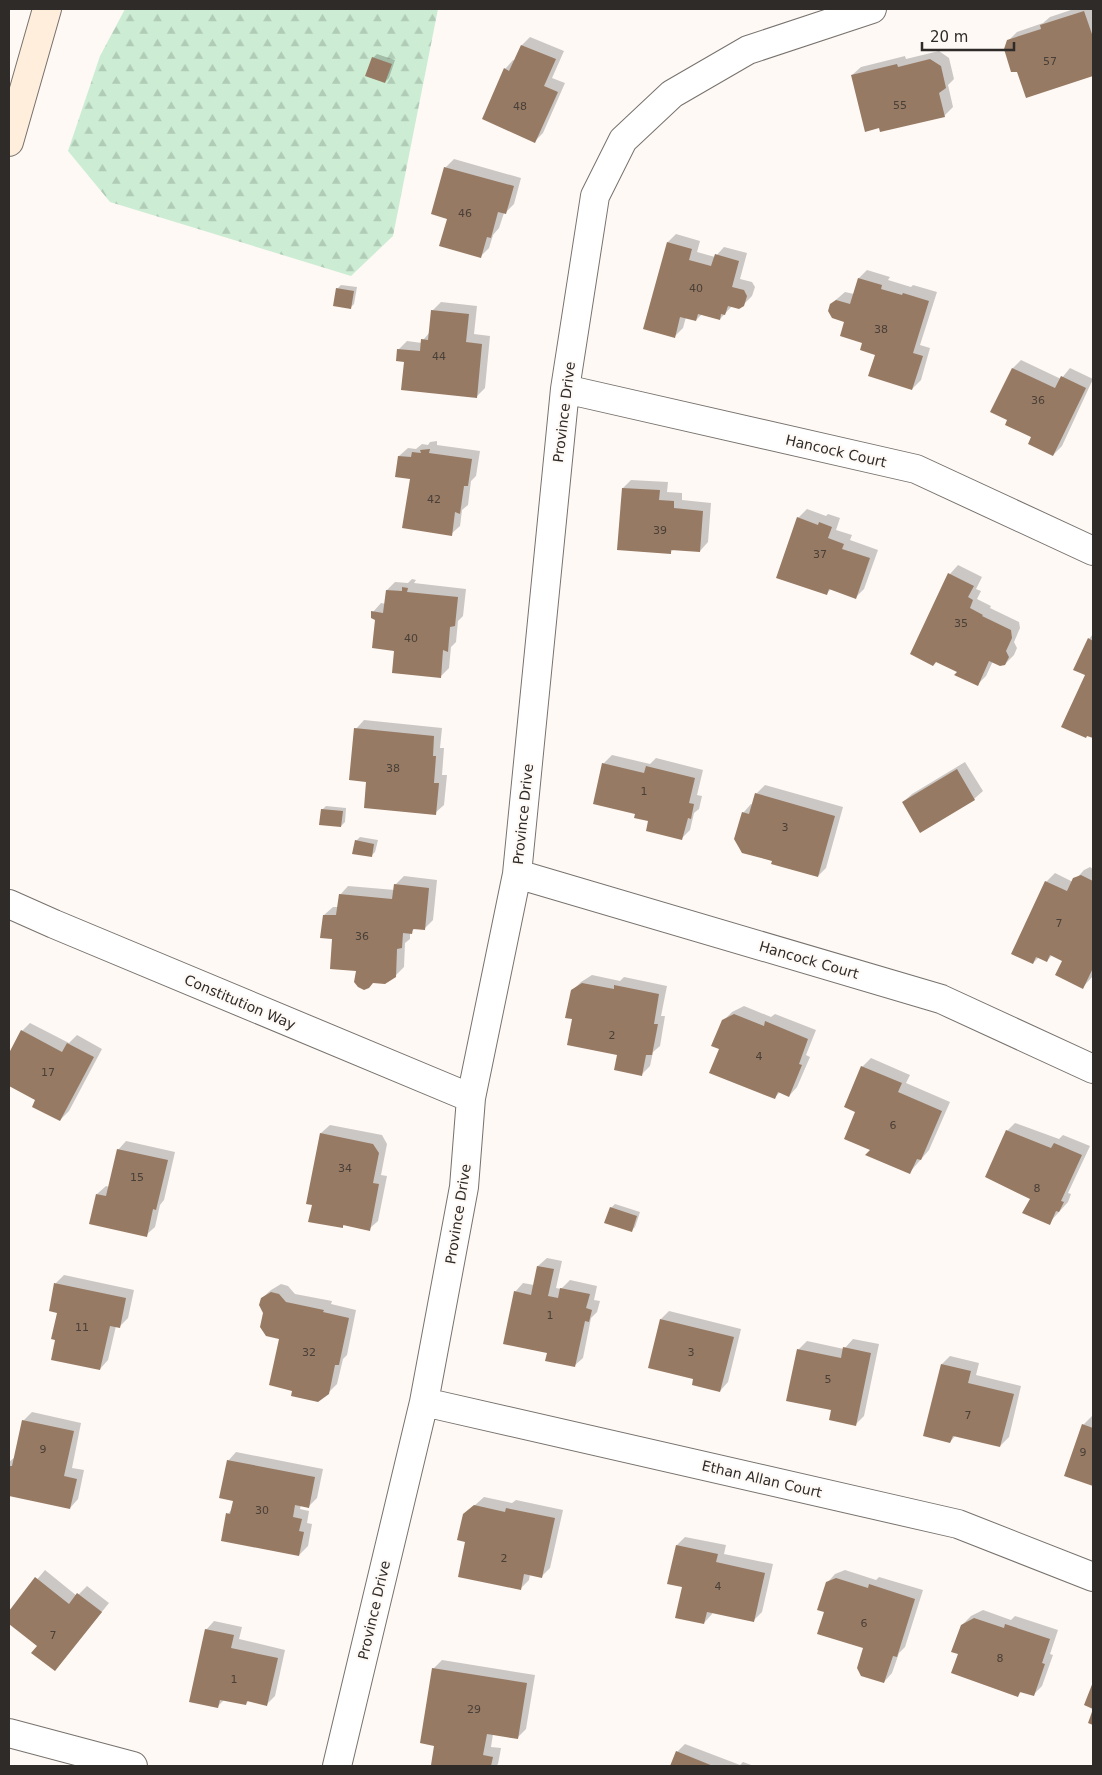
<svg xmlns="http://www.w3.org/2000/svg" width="1102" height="1775" font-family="'DejaVu Sans',sans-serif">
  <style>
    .forest { fill: url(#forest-firs) }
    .shadow { fill: #0003 }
    .building { fill: #977a63 }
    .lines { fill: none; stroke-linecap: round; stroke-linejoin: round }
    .minor-casing { stroke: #77726d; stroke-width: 30 }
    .secondary-casing { stroke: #77726d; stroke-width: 30 }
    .minor { stroke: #fff; stroke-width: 28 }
    .secondary { stroke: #feeedb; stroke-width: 28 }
    .labels { text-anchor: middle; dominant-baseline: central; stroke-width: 4; stroke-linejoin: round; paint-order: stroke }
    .number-label { font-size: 11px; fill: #483f38 }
    .street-label { font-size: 14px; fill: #2e2b29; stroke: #fef9f5 }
  </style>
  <defs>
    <pattern id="forest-firs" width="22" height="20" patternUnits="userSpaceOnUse" patternTransform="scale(1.25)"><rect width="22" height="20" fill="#ccedd4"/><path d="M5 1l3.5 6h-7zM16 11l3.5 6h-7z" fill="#b0cbb6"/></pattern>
  </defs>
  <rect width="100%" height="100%" fill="#fef9f5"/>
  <!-- forest -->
  <path class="forest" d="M125 9H438L393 236 351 276 110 202 68 151 100 56Z"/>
  <!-- shadow -->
  <path class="shadow" d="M1074 9H1093V74L1026 96 1009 40 1017 32 1043 23 1050 17Z
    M530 37 564 51 552 78 565 83 543 133 535 141 505 69 513 60 515 61 522 45Z
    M939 51 949 58 954 79 948 85 953 107 944 116 852 75 861 67 905 56 906 59Z
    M377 54 395 60 389 78 385 82 373 58Z
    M454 159 521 178 514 204 505 213H504L499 228 493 235 489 248 480 257 448 218 445 168Z
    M676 234 700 241 697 252 715 257 724 247 747 253 740 279 752 282 755 287 752 296 743 305 732 306 720 319 702 314 696 320 686 317 683 328 675 336 668 242Z
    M867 270 890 277 888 280 911 287 913 285 937 292 920 345 930 348 921 380 912 389 864 342 831 304 845 292 854 294 859 278Z
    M341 285 357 287 354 304 350 308 337 289Z
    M441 302 477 306 474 334 490 336 485 388 476 397 405 361 398 350 407 341 422 343 423 340 430 332 432 311Z
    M1021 360 1061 379 1070 368 1093 379 1062 446 1053 455 1009 419 1013 368Z
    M437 441V445L480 451 476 476 471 481 468 505 462 510 460 526 451 534 411 478 399 456 408 448 416 449 422 444 428 445 430 442Z
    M631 480 668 482 667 492 682 493V500L711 503 708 542 700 551 674 549 670 553 623 488Z
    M807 509 826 516 828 514 840 518 836 530 852 535 850 540 878 550 864 589 856 597 832 588 826 594 798 518Z
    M958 565 982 577 976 589 981 591 977 599 991 606 990 608 1019 622 1020 628 1014 642 1017 648 1014 655 1005 664 993 661 986 676 977 685 959 672 936 661 911 654 950 574Z
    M412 579 416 580 414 583 466 589 463 616 458 621 456 642 451 647 449 668 440 677 396 650 373 612 381 603 386 604 387 590 395 582 408 583Z
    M1093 634V737L1088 735 1087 675 1089 639Z
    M364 720 442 728 440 748H444L442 775H447L444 805 435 813 368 781 356 729Z
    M612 755 650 764 656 758 703 770 697 795 702 796 699 809 694 813 690 830 682 838 650 821 603 764Z
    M965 762 983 791 974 799 903 802 912 794Z
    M765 785 843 807 826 868 818 876 773 861 743 813 751 804 753 805 756 794Z
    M326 806 346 808 345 822 341 826 322 810Z
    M360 837 378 840 375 852 371 856 356 841Z
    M1090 867 1093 869V976L1083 987 1063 960 1052 955 1047 961 1039 957 1033 963 1046 882 1055 873 1073 882 1084 870Z
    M404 876 437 880 433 920 424 929 416 928 410 932V939L405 943 404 967 395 976 358 970 333 938 324 915 333 907H338L340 895 348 886 395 890V885Z
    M592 975 620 981 624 977 667 986 661 1016H665L660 1046 653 1052 650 1066 642 1074 574 1018 572 991 581 982Z
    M744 1006 771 1017 775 1014 816 1030 806 1055 810 1057 797 1087 789 1096 780 1092 774 1098 721 1048 723 1021 732 1012Z
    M30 1023 69 1043 77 1035 102 1049 69 1111 60 1120 37 1100 9 1085V1056L22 1031Z
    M871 1058 910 1075 906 1083 950 1102 929 1150 910 1172 872 1149 857 1111 862 1067Z
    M1015 1123 1059 1139 1063 1135 1090 1146 1068 1193 1071 1194 1068 1202 1049 1223 1032 1198 1007 1131Z
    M330 1125 382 1135 387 1144 381 1175 387 1176 378 1221 369 1229 345 1224 342 1227 313 1204 321 1133Z
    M126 1141 175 1152 164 1200 160 1205 155 1227 146 1235 97 1194 106 1186 109 1187 118 1150Z
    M615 1204 640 1212 635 1227 631 1231 611 1208Z
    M547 1258 562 1261 556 1288 561 1289 570 1280 597 1286 594 1300 600 1301 597 1312 591 1318 583 1358 574 1366 548 1352 515 1292 523 1283 534 1285 538 1266Z
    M64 1275 134 1290 128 1318 119 1327 116 1326 108 1360 100 1369 57 1339 58 1312 50 1310 56 1283Z
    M281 1284 288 1286 295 1294 332 1301 331 1304 356 1310 347 1355 343 1359 337 1384 328 1393 294 1390 280 1338 264 1312 262 1298 271 1290Z
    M669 1311 741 1329 728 1382 720 1391 695 1378 661 1319Z
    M853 1339 879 1344 864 1416 856 1424 833 1409 788 1400 799 1349 807 1341 844 1349Z
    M950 1356 979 1363 976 1375 1021 1386 1009 1437 1000 1446 956 1435 950 1442 942 1364Z
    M32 1412 81 1423 72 1468 84 1470 78 1499 70 1508 9 1494V1462L15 1457 23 1421Z
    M1092 1416 1093 1417V1485L1065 1475 1083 1425Z
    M236 1452 323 1469 317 1498 309 1506 301 1505 300 1509 309 1511 307 1523 312 1524 308 1546 299 1555 228 1514 232 1509 234 1500 228 1461Z
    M484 1497 512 1503 516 1500 563 1510 550 1568 542 1576 530 1574 529 1580 520 1589 464 1515Z
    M685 1537 726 1545 724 1554 773 1564 762 1612 754 1620 713 1612 712 1614 704 1623 677 1545Z
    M45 1570 77 1596 87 1586 109 1603 55 1670 38 1646 9 1622V1613Z
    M845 1570 876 1580 879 1577 923 1590 905 1647 899 1653 892 1673 884 1682 865 1648 826 1611 827 1583 835 1574Z
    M983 1610 1011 1620 1015 1616 1058 1630 1050 1654 1053 1655 1042 1686 1033 1695 1022 1691 1018 1695 960 1654 962 1625 971 1616Z
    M214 1621 242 1627 239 1639 285 1650 275 1696 267 1704 249 1700 246 1704 225 1699 217 1707 206 1630Z
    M442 1660 535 1675 526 1729 517 1738 493 1734 491 1747 501 1748 498 1764 496 1766H451L433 1763 436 1745 433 1669Z
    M685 1744 740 1765 743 1762 754 1766H671L677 1752Z"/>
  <!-- building -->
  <path class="building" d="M1084 11 1093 37V76L1026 98 1017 72H1011L1004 49 1007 40 1041 29 1040 25Z
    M521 45 556 59 544 86 558 92 535 143 482 119 504 68 509 71Z
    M372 57 392 64 385 83 365 76Z
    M930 59 941 66 946 88 939 93 945 117 880 132 879 128 865 132 851 75 897 64 898 67Z
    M444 167 514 186 506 214 498 212 491 238 487 237 481 258 439 246 447 219 431 214Z
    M667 242 692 249 689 260 711 266 715 254 739 261 732 287 744 290 747 296 744 306 739 309 728 306 725 315 721 314 720 320 698 314 696 321 680 317 675 338 643 329Z
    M858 278 882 285 881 289 902 295 903 293 929 301 913 353 923 356 912 390 868 376 875 355 860 350 862 343 840 336 844 322 832 318 828 311 830 304 836 300 850 304Z
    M336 288 354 291 351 309 333 306Z
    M431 310 469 314 466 342 482 344 477 398 401 390 404 362 396 361 397 349 420 351 421 339 428 340Z
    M1012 368 1055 388 1061 376 1086 388 1053 456 1028 444 1031 437 1005 425 1007 420 990 412Z
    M430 449 429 453 472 459 468 486H464L460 514 455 512 452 536 402 528 410 479 395 477 398 456 411 457 412 452 421 453 420 450Z
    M622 488 660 490 659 500 674 501V508L703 511 700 552 671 550V554L617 550Z
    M797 517 818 525 819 522 832 527 828 538 844 544 842 549 870 558 856 599 829 589 827 595 776 578Z
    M948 573 974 586 968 597 973 600 970 608 983 615 982 616 1011 630 1012 638 1006 651 1009 657 1005 665 1000 666 989 661 978 686 954 675 957 672 936 662 933 666 910 654Z
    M402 587 408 588 407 592 458 597 455 626 450 627 448 652 443 650 441 678 392 673 394 651 372 648 375 620 371 618V611L383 613 386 590 402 591Z
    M1088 638 1093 641V738L1087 736 1086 738 1061 727 1085 675 1073 670Z
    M354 728 434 736 433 756H436L434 783H439L436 815 364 808 366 782 349 780Z
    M602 763 644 773 646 766 695 778 689 803 694 804 691 819 688 818 682 840 646 831 648 821 634 818 635 814 593 804Z
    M957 769 975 800 920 833 902 802Z
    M755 793 835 816 818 877 771 864 772 861 742 853 734 839 742 812 749 814Z
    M321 809 343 811 341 827 319 825Z
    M355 840 374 844 372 857 352 854Z
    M1081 875 1093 881V968L1083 989 1055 975 1062 961 1050 955 1047 962 1036 957 1033 964 1011 954 1045 881 1067 891 1073 878Z
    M394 884 429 888 425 930 413 929 412 934 403 933 402 948 397 949 396 977 385 984 373 983 369 988 364 990 358 987 354 982 356 971 330 969 332 939 320 938 323 915H336L339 894 392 899Z
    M582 983 614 989V985L659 994 654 1024H658L652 1055H646L642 1076 614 1070 617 1055 567 1045 572 1019 565 1018 571 990Z
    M734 1014 764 1026 765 1021 808 1039 799 1064 802 1065 789 1097 778 1092 775 1099 709 1073 719 1049 711 1046 722 1020Z
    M21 1030 62 1052 67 1043 94 1057 60 1121 32 1107 35 1100 9 1086V1053Z
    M861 1066 902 1083 898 1092 942 1111 921 1160 917 1159 910 1174 865 1155 870 1150 844 1139 855 1112 844 1107Z
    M1006 1130 1051 1148 1054 1143 1082 1155 1061 1201 1064 1202 1059 1212 1056 1211 1050 1225 1022 1213 1030 1199 985 1177Z
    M320 1133 373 1144 379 1153 373 1183 379 1184 370 1231 343 1225V1228L308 1222 312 1205 306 1204Z
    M117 1149 168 1160 156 1210 153 1209 147 1237 89 1224 96 1194 106 1196Z
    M610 1207 637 1216 632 1232 604 1223Z
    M537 1266 554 1269 548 1296 558 1298 560 1288 590 1294 586 1308 592 1310 589 1322 585 1321 575 1367 545 1361 547 1353 503 1344 514 1291 531 1295Z
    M54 1283 126 1298 120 1328 110 1326 100 1370 51 1360 55 1340 51 1339 57 1313 49 1311Z
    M271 1292 279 1294 286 1302 324 1310 323 1312 349 1318 339 1365H335L329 1394 318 1402 291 1396 292 1391 269 1385 279 1339 266 1336 260 1327 263 1313 259 1305 261 1298Z
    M660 1319 734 1337 720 1392 692 1385 693 1379 648 1368Z
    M843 1347 871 1353 856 1426 829 1420 831 1410 786 1401 797 1349 841 1358Z
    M941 1364 971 1371 968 1383 1014 1394 1000 1447 953 1436 950 1443 923 1436Z
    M22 1420 74 1431 64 1476 77 1479 70 1509 9 1496V1466H12Z
    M1082 1424 1093 1428V1486L1064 1476Z
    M227 1460 315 1477 309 1508 295 1505 293 1517 302 1519 299 1531 304 1532 299 1556 221 1541 226 1513 230 1514 233 1501 219 1498Z
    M474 1505 505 1512 506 1508 555 1518 542 1578 524 1574 521 1590 458 1577 465 1542 457 1540 463 1514Z
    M676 1545 718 1554 716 1562 765 1573 754 1622 707 1612 704 1624 675 1618 682 1587 667 1584Z
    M35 1577 69 1604 77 1593 102 1612 55 1671 31 1653 37 1646 9 1624V1611Z
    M836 1578 868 1588 869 1584 915 1599 897 1657 893 1656 884 1683 861 1676 857 1668 863 1648 817 1634 824 1612 817 1610 826 1582Z
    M974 1618 1004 1628 1005 1624 1050 1639 1042 1663 1045 1664 1034 1696 1020 1692 1018 1697 951 1673 958 1654 951 1652 961 1625Z
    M205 1629 234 1635 231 1648 278 1658 267 1706 247 1701 246 1705 220 1700 218 1708 189 1702Z
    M432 1668 527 1683 518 1739 487 1734 483 1755 493 1757 491 1766H443L431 1765 434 1746 420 1743Z
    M1093 1682V1709L1084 1705Z
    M1093 1709V1725L1088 1723Z
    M676 1751 713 1766H670Z"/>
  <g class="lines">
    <!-- minor casing -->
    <g class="minor-casing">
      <path id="minor" d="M565 389 916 469 1093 551
        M517 874 941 999 1093 1069
        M9 904 54 924 471 1098
        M424 1402 958 1524 1093 1577
        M9 1733 133 1766
        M337 1766 424 1402 464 1187 471 1098 517 874 565 389 595 196 623 140 672 94 748 50 872 9"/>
    </g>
    <!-- secondary casing -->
    <g class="secondary-casing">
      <path id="secondary" d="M9 142 47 9"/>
    </g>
    <!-- minor -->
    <use href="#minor" class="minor"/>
    <!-- secondary -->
    <use href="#secondary" class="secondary"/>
  </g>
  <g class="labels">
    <!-- number labels -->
    <g class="number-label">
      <text x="1050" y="61">57</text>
      <text x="900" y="105">55</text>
      <text x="520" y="106">48</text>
      <text x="465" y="213">46</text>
      <text x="696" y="288">40</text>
      <text x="881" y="329">38</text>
      <text x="439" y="356">44</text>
      <text x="1038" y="400">36</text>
      <text x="434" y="499">42</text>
      <text x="660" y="530">39</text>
      <text x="820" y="554">37</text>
      <text x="961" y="623">35</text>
      <text x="411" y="638">40</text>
      <text x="393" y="768">38</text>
      <text x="644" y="791">1</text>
      <text x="785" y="827">3</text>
      <text x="1059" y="923">7</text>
      <text x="362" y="936">36</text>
      <text x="612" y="1035">2</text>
      <text x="759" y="1056">4</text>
      <text x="48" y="1072">17</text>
      <text x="893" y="1125">6</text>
      <text x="345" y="1168">34</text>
      <text x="137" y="1177">15</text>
      <text x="1037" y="1188">8</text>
      <text x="550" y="1315">1</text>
      <text x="82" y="1327">11</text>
      <text x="309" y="1352">32</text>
      <text x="691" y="1352">3</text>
      <text x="828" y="1379">5</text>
      <text x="968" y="1415">7</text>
      <text x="43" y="1449">9</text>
      <text x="1083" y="1452">9</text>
      <text x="262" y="1510">30</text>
      <text x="504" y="1558">2</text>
      <text x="718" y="1586">4</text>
      <text x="864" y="1623">6</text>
      <text x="53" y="1635">7</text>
      <text x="1000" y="1658">8</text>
      <text x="234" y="1679">1</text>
      <text x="474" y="1709">29</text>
    </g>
    <!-- street labels -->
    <g class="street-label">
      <text transform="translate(564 412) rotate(-83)">Province Drive</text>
      <text transform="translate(836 451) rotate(13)">Hancock Court</text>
      <text transform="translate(523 814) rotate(-84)">Province Drive</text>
      <text transform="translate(809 960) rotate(16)">Hancock Court</text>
      <text transform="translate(240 1002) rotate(23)">Constitution Way</text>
      <text transform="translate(458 1214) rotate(-81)">Province Drive</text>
      <text transform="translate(762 1479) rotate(13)">Ethan Allan Court</text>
      <text transform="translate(374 1610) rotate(-77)">Province Drive</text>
    </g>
  </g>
  <!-- border -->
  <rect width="1102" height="1775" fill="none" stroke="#2e2b29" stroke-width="20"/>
  <!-- scale -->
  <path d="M922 42v8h92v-8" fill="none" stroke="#2e2b29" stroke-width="2.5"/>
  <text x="930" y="42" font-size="15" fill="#2e2b29" stroke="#fef9f5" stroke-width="4" paint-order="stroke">20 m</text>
</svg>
